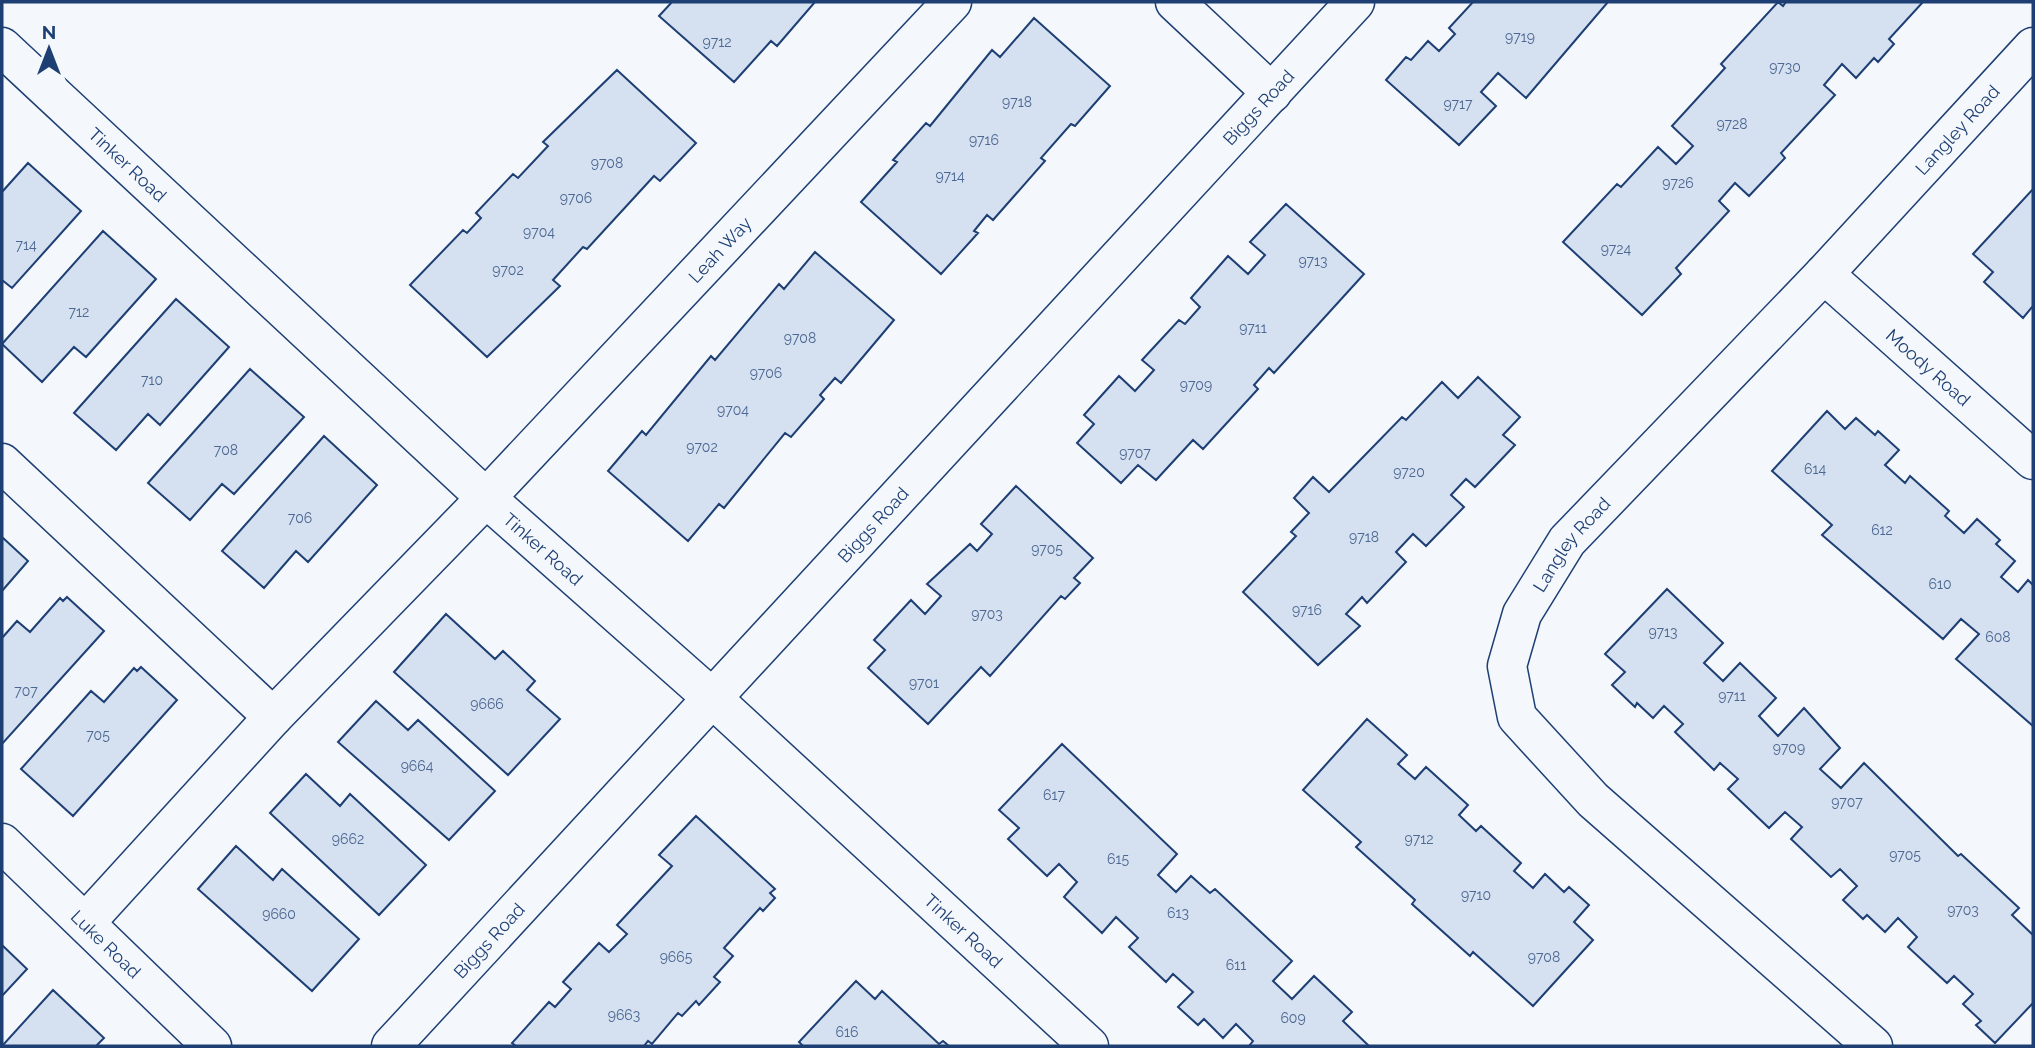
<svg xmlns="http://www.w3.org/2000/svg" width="2035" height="1048" font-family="Raleway,sans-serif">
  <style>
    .building { fill: #d5e0f0; stroke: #1d3f73; stroke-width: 2 }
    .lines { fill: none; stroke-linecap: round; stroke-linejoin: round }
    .minor-casing { stroke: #1d3f73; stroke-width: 41 }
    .minor { stroke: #f4f7fb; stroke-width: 38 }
    .labels { text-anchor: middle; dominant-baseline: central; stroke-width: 5; stroke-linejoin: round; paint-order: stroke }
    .number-label { font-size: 14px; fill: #4b6792 }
    .street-label { font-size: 18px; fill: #1d3f73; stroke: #f4f7fb }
  </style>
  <rect width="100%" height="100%" fill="#f4f7fb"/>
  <!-- building -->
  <path class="building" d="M672 2H815L777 46 771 41 734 82 659 16Z
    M1473 2H1608L1526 98 1498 73 1481 92 1496 106 1459 145 1386 80 1406 57 1411 60 1428 41 1439 51 1455 34 1449 28Z
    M1778 2 1783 6 1786 2H1923L1889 39 1894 44 1878 62 1874 58 1856 78 1842 64 1824 85 1835 95 1781 153 1785 158 1749 196 1735 183 1719 201 1729 211 1676 268 1681 274 1642 315 1563 242 1617 184 1621 187 1658 147 1676 164 1693 146 1672 126 1725 68 1721 64Z
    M1034 18 1110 86 1075 126 1071 124 1041 158 1045 161 993 220 987 215 974 231 978 233 941 274 861 202 897 162 893 160 926 123 930 126 992 50 1000 57Z
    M617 70 696 143 660 181 654 176 587 249 583 247 553 280 560 286 487 357 410 285 463 230 467 233 481 218 476 213 513 174 518 178 548 146 543 142Z
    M28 163 81 211 12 288 2 280V192Z
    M2033 189V306L2023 318 1984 282 1993 272 1973 254Z
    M1286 204 1364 274 1274 373 1269 368 1254 385 1258 389 1203 449 1193 440 1156 480 1138 465 1121 483 1077 443 1094 424 1084 415 1119 376 1135 391 1154 370 1142 360 1179 320 1185 324 1200 307 1191 298 1228 256 1248 274 1265 255 1250 242Z
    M103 231 156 279 86 357 74 347 42 382 2 344Z
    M815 252 894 320 841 383 835 378 820 395 824 399 791 437 785 433 724 508 719 504 688 541 608 471 642 431 646 435 711 356 715 360 779 284 784 289Z
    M176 299 229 347 160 425 148 414 116 450 74 413Z
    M250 369 304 417 234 494 222 484 190 520 148 483Z
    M1478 377 1520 417 1503 435 1515 445 1475 487 1466 479 1451 495 1464 507 1426 546 1413 534 1396 552 1406 562 1367 603 1362 597 1346 614 1360 626 1318 665 1243 592 1296 536 1291 532 1309 513 1294 498 1313 477 1329 492 1402 417 1406 420 1442 382 1458 398Z
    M1827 411 1845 429 1856 418 1875 435 1878 431 1899 450 1885 465 1905 483 1910 476 1949 511 1945 516 1964 533 1977 519 2000 540 1996 544 2015 561 2001 577 2018 592 2028 580 2033 585V726L1956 659 1979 634 1961 619 1943 639 1822 535 1832 525 1772 471Z
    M324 436 377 485 308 562 296 551 264 588 222 551Z
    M1016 486 1093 558 1074 578 1080 583 1065 599 1061 596 990 676 981 667 928 724 868 668 885 650 874 640 911 600 925 614 941 596 927 584 970 544 977 551 992 534 981 524Z
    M2 537 28 561 2 591Z
    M1667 589 1723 643 1704 663 1723 681 1740 663 1776 698 1759 716 1778 736 1804 708 1840 748 1820 769 1841 788 1864 763 1958 856 1961 854 2019 908 2012 915 2033 935V1003L1995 1043 1976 1025 1981 1021 1963 1004 1973 994 1954 976 1947 983 1908 947 1917 937 1898 918 1885 932 1867 915 1863 919 1843 900 1857 886 1840 869 1831 877 1791 839 1802 827 1785 812 1769 828 1728 789 1738 779 1720 763 1714 770 1675 732 1683 724 1664 706 1653 718 1637 703 1635 707 1612 685 1625 672 1605 654Z
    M67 597 104 631 2 744V638L17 621 30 632 60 598 63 601Z
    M446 614 495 659 503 651 535 681 527 690 560 719 508 775 394 672Z
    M141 667 177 700 73 816 21 769 91 691 104 702 134 668 137 671Z
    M376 701 408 730 418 720 495 791 449 840 338 742Z
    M1367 719 1407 755 1398 764 1415 779 1426 767 1468 805 1459 815 1476 831 1481 826 1521 863 1514 871 1533 888 1545 874 1564 892 1569 887 1589 905 1574 922 1593 940 1533 1006 1473 952 1470 956 1412 904 1415 900 1356 847 1361 842 1303 790Z
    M1062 744 1177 854 1158 875 1176 892 1191 876 1210 893 1215 889 1292 961 1273 981 1292 999 1314 976 1352 1012 1343 1021 1369 1046H1249L1253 1041 1236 1024 1223 1038 1204 1019 1198 1025 1178 1007 1193 992 1173 974 1166 982 1129 947 1138 938 1116 917 1102 933 1064 897 1077 882 1059 864 1047 876 1008 839 1019 828 999 810Z
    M306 774 340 806 350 794 426 865 379 915 270 813Z
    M696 816 775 889 770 893 775 898 763 911 760 908 724 948 733 956 714 977 720 982 699 1005 696 1001 682 1016 678 1013 652 1044 648 1041 644 1046H516L512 1043 549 1002 555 1007 571 989 563 982 599 943 609 952 627 934 617 925 672 866 659 855Z
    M236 846 273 880 282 869 359 939 312 991 198 889Z
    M2 945 27 969 2 996Z
    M856 981 875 999 882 991 939 1044 943 1041 949 1046H803L799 1042Z
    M53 990 104 1038 96 1046H2Z"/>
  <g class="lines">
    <!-- minor casing -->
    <g class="minor-casing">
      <g id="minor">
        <path d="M1175 2 1272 93"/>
        <path id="s1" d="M2 47 486 498 711 697 1089 1046"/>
        <path id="s2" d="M1824 274 2033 460"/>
        <path d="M2 463 273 717"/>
        <path id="s3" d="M2 843 212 1046"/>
        <path id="s4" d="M86 922 273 717 486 498 952 2"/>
        <path id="s5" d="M391 1046 1355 2"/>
        <path id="s6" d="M1873 1046 1593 800 1517 717 1507 666 1522 614 1567 541 1824 274 2033 47"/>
      </g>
    </g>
    <!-- minor -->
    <use href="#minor" class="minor"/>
  </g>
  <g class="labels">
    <!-- number labels -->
    <g class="number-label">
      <text x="1520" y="37">9719</text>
      <text x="717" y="42">9712</text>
      <text x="1785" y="67">9730</text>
      <text x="1017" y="102">9718</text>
      <text x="1458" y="104">9717</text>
      <text x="1732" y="124">9728</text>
      <text x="984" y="140">9716</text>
      <text x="607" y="163">9708</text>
      <text x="950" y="176">9714</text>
      <text x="1678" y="183">9726</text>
      <text x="576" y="198">9706</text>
      <text x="539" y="232">9704</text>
      <text x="26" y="245">714</text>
      <text x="1616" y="249">9724</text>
      <text x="1313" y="261">9713</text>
      <text x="508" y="270">9702</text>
      <text x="79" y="312">712</text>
      <text x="1253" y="328">9711</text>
      <text x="800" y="338">9708</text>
      <text x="766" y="373">9706</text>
      <text x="152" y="380">710</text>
      <text x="1196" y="385">9709</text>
      <text x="733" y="410">9704</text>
      <text x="702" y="447">9702</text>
      <text x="226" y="450">708</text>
      <text x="1135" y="453">9707</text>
      <text x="1815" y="469">614</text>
      <text x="1409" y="472">9720</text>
      <text x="300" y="518">706</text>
      <text x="1882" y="530">612</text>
      <text x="1364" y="537">9718</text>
      <text x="1047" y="549">9705</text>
      <text x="1940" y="584">610</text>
      <text x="1307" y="610">9716</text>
      <text x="987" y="614">9703</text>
      <text x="1663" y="632">9713</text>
      <text x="1998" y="637">608</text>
      <text x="924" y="683">9701</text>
      <text x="26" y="691">707</text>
      <text x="1732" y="696">9711</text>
      <text x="487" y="704">9666</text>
      <text x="98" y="735">705</text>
      <text x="1789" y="748">9709</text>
      <text x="417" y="766">9664</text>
      <text x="1054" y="795">617</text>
      <text x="1847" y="802">9707</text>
      <text x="348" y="839">9662</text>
      <text x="1419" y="839">9712</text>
      <text x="1905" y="855">9705</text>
      <text x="1118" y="859">615</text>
      <text x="1476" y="895">9710</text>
      <text x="1963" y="910">9703</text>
      <text x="1178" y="913">613</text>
      <text x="279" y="914">9660</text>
      <text x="676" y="957">9665</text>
      <text x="1544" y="957">9708</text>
      <text x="1236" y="965">611</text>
      <text x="624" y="1015">9663</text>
      <text x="1293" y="1018">609</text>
      <text x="847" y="1032">616</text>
    </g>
    <!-- street labels -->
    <g class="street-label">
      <text stroke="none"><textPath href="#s5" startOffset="1278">Biggs Road</textPath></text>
      <text stroke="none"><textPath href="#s6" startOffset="1244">Langley Road</textPath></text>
      <text stroke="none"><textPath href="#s1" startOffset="172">Tinker Road</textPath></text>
      <text stroke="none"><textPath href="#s4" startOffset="924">Leah Way</textPath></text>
      <text stroke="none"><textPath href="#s2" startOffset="140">Moody Road</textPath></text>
      <text stroke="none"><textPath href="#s5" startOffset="710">Biggs Road</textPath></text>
      <text stroke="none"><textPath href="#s6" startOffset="677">Langley Road</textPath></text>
      <text stroke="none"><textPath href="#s1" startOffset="738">Tinker Road</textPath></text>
      <text stroke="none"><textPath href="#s1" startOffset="1306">Tinker Road</textPath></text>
      <text stroke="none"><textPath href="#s5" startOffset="144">Biggs Road</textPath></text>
      <text stroke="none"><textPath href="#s3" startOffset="145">Luke Road</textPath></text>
    </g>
  </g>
  <!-- border -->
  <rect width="2035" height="1048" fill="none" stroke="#1d3f73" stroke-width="7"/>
  <!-- north arrow -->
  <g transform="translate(49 49)" stroke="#f4f7fb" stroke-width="5" paint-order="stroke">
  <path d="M0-5L12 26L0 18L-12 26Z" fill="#1d3f73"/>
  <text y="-10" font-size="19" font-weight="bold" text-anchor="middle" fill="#1d3f73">N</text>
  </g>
</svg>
